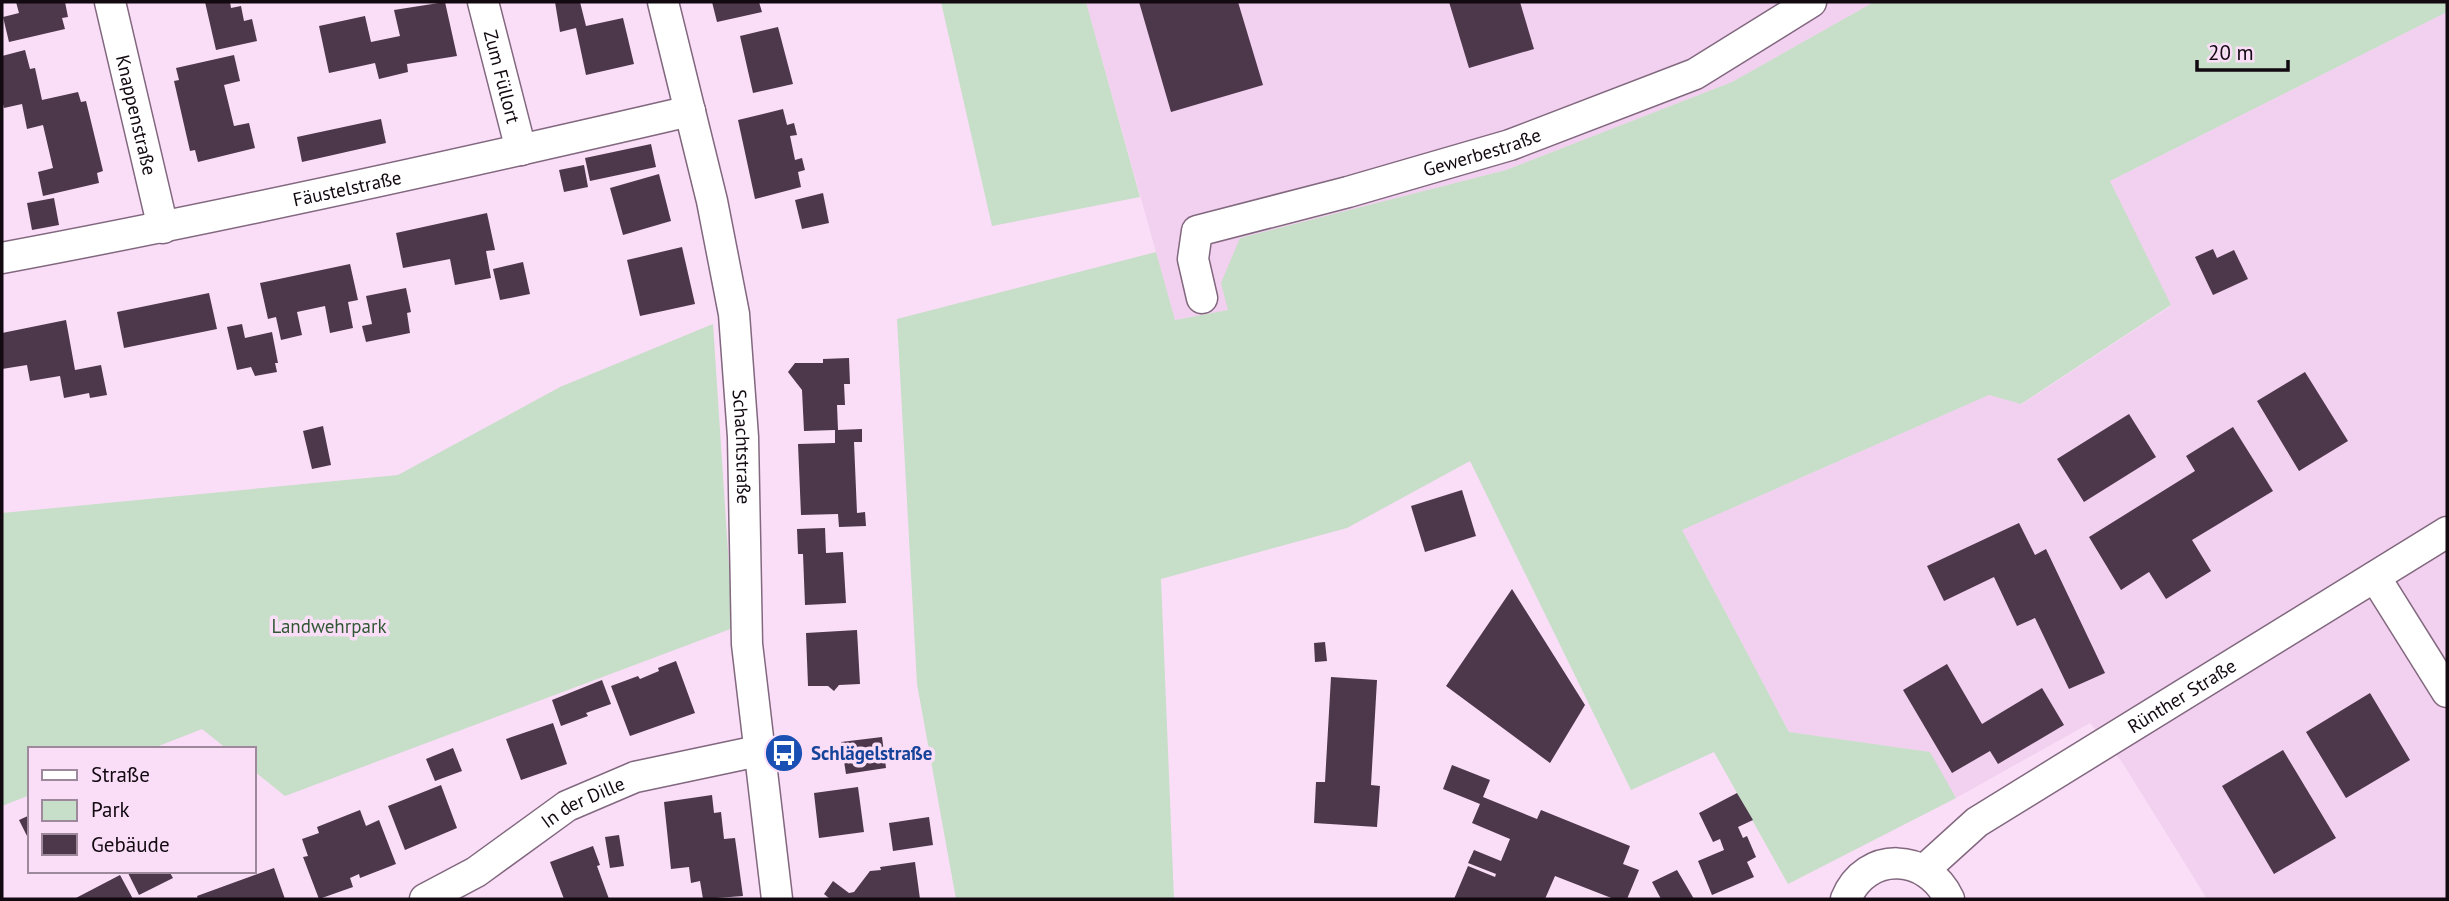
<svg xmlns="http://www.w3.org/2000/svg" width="2449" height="901" font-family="'PT Sans',sans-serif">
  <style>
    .built { fill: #f2d0ef }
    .green { fill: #c7dec8 }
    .building { fill: #4d374b }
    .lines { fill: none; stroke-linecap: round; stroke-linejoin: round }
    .minor-casing { stroke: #81687f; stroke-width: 33 }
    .minor { stroke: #fff; stroke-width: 30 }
    .labels { text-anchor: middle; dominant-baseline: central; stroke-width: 7; stroke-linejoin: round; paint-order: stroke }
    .street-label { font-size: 19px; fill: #120911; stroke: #fadef7 }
    .park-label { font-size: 19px; fill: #305834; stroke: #fadef7 }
    .transit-label { font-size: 19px; font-weight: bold; fill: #164399; stroke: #fadef7; text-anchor: start }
  </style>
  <rect width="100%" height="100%" fill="#fadef7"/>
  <!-- built -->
  <path class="built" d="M1086 2H1874L1732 82 1506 170 1240 238 1229 310 1175 320Z
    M2447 12V899H2207L2122 762 2090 723 1956 798 1929 752 1789 732 1682 530 1989 395 2022 404 2171 306 2110 181Z"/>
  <!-- green -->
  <path class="green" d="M941 2H1086L1140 197 992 226Z
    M1874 2H2447V12L2110 181 2171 305 2021 404 1989 395 1682 530 1789 732 1930 752 1956 798 1788 884 1714 752 1631 790 1470 461 1347 528 1161 579 1174 899H956L917 684 897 319 1156 252 1175 320 1228 310 1221 283 1240 238 1506 170 1732 82Z
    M713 324 733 628 285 796 254 771V749H227L202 729 151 749H30V795L2 806V513L398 475 560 387Z"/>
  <!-- building -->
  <path class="building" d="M16 2H65L68 17 62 18 65 29 9 42 3 17 19 13Z
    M205 2H230L231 8 241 6 244 21 252 19 257 41 216 50Z
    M445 2 457 56 407 64 408 72 379 79 375 63 329 73 319 26 365 16 371 42 400 36 394 10Z
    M555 2H580L586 26 623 18 634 64 586 75 576 28 560 32Z
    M712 2H759L762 12 717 22Z
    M1139 2H1238L1263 85 1171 112Z
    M1449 2H1520L1534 49 1469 68Z
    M778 27 793 84 753 93 740 36Z
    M25 50 30 69 35 68 42 100 78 92 81 102 86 101 103 171 97 173 99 183 43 196 38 172 53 168 43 125 27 129 22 104 4 108 2 100V56Z
    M234 55 240 81 224 85 234 126 249 123 255 148 198 162 195 150 190 151 174 81 179 80 176 68Z
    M783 109 787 125 794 123 797 135 790 136 795 160 802 158 805 170 798 172 801 187 755 199 738 120Z
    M381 119 386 143 302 162 297 137Z
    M651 144 656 167 590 181 585 158Z
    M584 165 588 187 564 192 559 170Z
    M659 174 671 221 623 235 610 188Z
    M823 193 829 223 802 229 795 200Z
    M54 198 59 225 32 230 27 203Z
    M487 213 495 250 486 251 491 278 455 285 450 259 403 268 396 233Z
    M682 247 695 304 640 316 627 260Z
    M2213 249 2217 258 2234 250 2248 279 2213 295 2195 257Z
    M523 262 530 294 500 300 493 269Z
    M350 264 358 300 348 302 353 328 330 333 325 306 297 312 302 335 281 340 276 317 268 319 260 283Z
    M406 288 411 312 407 313 410 333 366 342 362 326 372 324 366 296Z
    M209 293 217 329 124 348 117 312Z
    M66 320 75 370 101 365 107 395 90 398 89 393 64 398 60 376 30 381 27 365 2 369V333Z
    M242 324 245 338 272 332 278 363H275L277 372 255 376 251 367 237 370 227 327Z
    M849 358 850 384H844L845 405H837L838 430 862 429V442H854L857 513 865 512 866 526 839 527 838 514 801 515 798 444 835 443V430L804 431 802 390 788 372 795 363H823V359Z
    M2305 372 2348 441 2299 471 2257 401Z
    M2129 414 2156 457 2084 502 2057 459Z
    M323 426 331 465 312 469 303 431Z
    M2233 427 2273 491 2192 540 2211 571 2166 599 2149 572 2121 590 2089 537 2195 471 2186 456Z
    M1462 490 1476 536 1425 552 1411 506Z
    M2019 523 2035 555 2046 549 2105 673 2069 689 2035 618 2017 626 1994 577 1944 601 1927 566Z
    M825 528 826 553 843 552 846 603 805 605 803 554H798L797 529Z
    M1512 589 1585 705 1550 763 1446 686Z
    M857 630 860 684 839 685 834 691 828 686H808L806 633Z
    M1325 642 1327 661 1315 662 1314 643Z
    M676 661 695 713 630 736 611 686 638 676 640 679 659 671 658 668Z
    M1947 664 1982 724 2042 688 2064 725 1998 764 1990 751 1952 773 1903 690Z
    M1331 677 1377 680 1371 785 1380 786 1377 827 1314 823 1316 782H1325Z
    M602 680 611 704 586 713 588 716 561 726 552 700Z
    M2370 693 2410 760 2346 798 2306 732Z
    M553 723 567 764 521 780 506 739Z
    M882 737 886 768 846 774 841 742Z
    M453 748 462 771 435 781 426 759Z
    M2283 750 2336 838 2274 874 2222 786Z
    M1452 765 1490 780 1483 797 1537 819 1541 810 1630 846 1623 864 1639 870 1627 899H1614L1555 876 1545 899H1454L1468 866 1495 877 1496 874 1468 863 1474 850 1501 861 1510 839 1472 823 1480 804 1443 789Z
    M441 785 457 828 405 850 388 806Z
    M858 787 864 832 819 838 814 793Z
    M1737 793 1753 820 1738 827 1743 838 1747 836 1756 857 1747 862 1754 877 1712 895 1698 861 1724 850 1720 839 1713 842 1699 813Z
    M712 795 714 813 721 812 724 839 735 838 743 896 703 899 700 881 691 883 689 867 671 869 664 802Z
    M360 810 366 826 379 820 396 864 360 878 359 874 350 878 353 887 319 899 303 857 308 856 302 839 319 833 317 827Z
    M30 815V842L19 820Z
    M929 817 933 845 893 851 889 823Z
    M619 835 624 866 610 868 605 837Z
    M593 846 600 865 597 866 609 899H564L550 862Z
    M915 862 920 899H830L824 894 833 881 849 893 854 892 870 871 881 870 880 867Z
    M274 868 285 899H198L197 896Z
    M1677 870 1694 899H1661L1652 882Z
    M127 871H169L173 878 139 895Z
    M120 875 133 899H74Z"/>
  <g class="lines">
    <!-- minor casing -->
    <g class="minor-casing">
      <g id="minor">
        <path id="s1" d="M110 2 163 228"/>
        <path id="s2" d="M483 2 521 150"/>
        <path id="s3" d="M663 2 712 201 734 314 743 437 747 644 777 899"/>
        <path id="s4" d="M2 258C232 215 462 164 690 111"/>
        <path id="s5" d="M1202 298 1193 259 1197 231 1348 192 1510 145 1695 74 1811 2"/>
        <path d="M2375 577 2447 692"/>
        <path id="s6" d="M1924 870 1977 822 2447 532"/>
        <path id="s7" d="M425 899 476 872 567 806 635 777 758 751"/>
        <path d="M1846 899C1866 850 1928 853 1949 899"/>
      </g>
    </g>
    <!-- minor -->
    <use href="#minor" class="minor"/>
  </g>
  <!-- icons -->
  <defs>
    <g id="bus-disc" transform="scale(2.0125)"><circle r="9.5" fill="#1a4fb4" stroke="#fadef7"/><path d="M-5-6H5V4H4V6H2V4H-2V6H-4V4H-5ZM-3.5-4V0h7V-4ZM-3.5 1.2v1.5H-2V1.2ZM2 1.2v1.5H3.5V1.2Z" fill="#fff"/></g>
  </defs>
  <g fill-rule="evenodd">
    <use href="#bus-disc" x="784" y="753"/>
  </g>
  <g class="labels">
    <!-- street labels -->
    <g class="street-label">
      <text stroke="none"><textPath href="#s2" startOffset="77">Zum Füllort</textPath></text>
      <text stroke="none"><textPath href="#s1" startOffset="116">Knappenstraße</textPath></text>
      <text stroke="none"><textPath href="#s5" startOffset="364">Gewerbestraße</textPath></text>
      <text stroke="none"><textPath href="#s4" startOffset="352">Fäustelstraße</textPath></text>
      <text stroke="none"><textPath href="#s3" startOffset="453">Schachtstraße</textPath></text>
      <text stroke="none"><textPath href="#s6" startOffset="312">Rünther Straße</textPath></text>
      <text stroke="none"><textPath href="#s7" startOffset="186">In der Dille</textPath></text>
    </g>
    <!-- park labels -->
    <g class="park-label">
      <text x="329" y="626">Landwehrpark</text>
    </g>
    <!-- transit labels -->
    <g class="transit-label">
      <text x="811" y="753">Schlägelstraße</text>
    </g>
  </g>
  <!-- border -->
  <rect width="2449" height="901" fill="none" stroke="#120911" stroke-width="7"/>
  <!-- legend -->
  <rect x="28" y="747" width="228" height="126" fill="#fadef7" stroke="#9d899b" stroke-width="2"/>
  <rect x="42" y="770" width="35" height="10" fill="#ffffff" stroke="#9d899b" stroke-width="2"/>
  <text x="91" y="782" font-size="21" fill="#120911">Straße</text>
  <rect x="42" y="800" width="35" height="21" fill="#c7dec8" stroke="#9d899b" stroke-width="2"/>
  <text x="91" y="817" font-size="21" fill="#120911">Park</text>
  <rect x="42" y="834" width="35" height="21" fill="#4d374b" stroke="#9d899b" stroke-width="2"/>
  <text x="91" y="852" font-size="21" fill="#120911">Gebäude</text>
  <!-- scale -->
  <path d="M2197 60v10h91v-10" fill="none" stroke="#120911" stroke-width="3.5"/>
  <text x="2208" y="60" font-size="21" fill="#120911" stroke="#fadef7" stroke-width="5" paint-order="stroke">20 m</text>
</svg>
